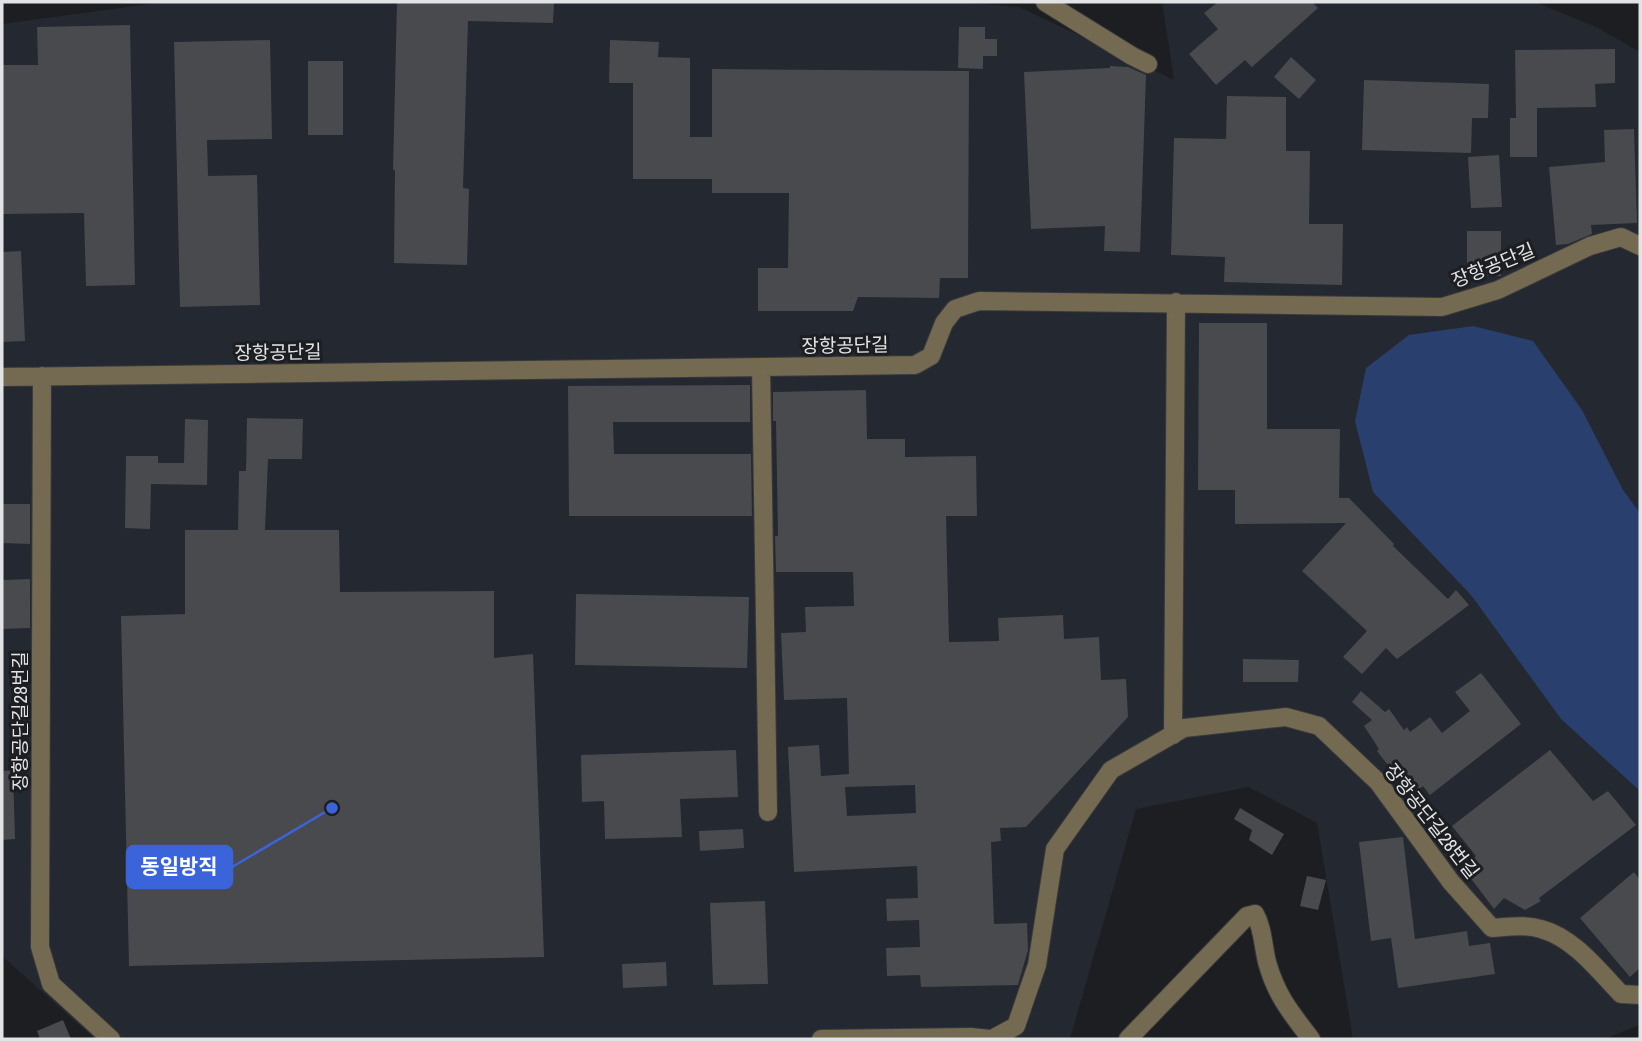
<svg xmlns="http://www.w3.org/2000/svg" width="1642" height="1041" font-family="'Archivo Narrow','Noto Sans KR',sans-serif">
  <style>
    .built { fill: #242830 }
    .forest { fill: #293f6e }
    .building { fill: #494a4e; fill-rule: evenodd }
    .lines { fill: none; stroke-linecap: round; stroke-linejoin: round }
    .minor-casing { stroke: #383a3c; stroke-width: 20 }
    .minor { stroke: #746951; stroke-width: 18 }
    .labels { text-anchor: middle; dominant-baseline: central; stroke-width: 6; stroke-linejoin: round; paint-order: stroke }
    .street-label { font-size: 19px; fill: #e2e3e5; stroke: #1c1e21 }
    .leader { fill: none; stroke: #3b64da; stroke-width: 2.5 }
    .callout-dot { fill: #3b64da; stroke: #1c1e21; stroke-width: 2.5 }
    .callout { fill: #3b64da; stroke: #3b64da; stroke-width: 2.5 }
    .callout-label { font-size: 21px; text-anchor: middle; font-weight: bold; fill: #fff }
  </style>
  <rect width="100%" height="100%" fill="#1c1e21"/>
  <!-- built -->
  <path class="built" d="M164 2H961L1019 7 1174 80 1162 2H1535L1596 27 1640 52V1025L1604 1039H1353L1317 823 1249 787 1136 809 1070 1039H95L2 956V24Z"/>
  <!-- forest -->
  <path class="forest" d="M1473 326 1533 341 1582 410 1623 490 1640 513V791L1561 719 1471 595 1373 492 1355 421 1366 368 1409 335Z"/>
  <!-- building -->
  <path class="building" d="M397 2H554L553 23 468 21 463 188 469 189 467 265 394 263 395 170H393Z
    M1218 2H1312L1318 8 1252 67 1245 60 1216 85 1189 54 1218 29 1204 13Z
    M130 25 135 285 86 286 84 213 2 214V65H38L37 27Z
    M959 27H985V39H997V56H983V69L958 68Z
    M270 40 272 139 207 140 208 176 257 175 260 305 180 307 174 42Z
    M610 40 659 42 658 57 690 58V137H712V69L969 71 968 278H940L939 298 858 297 853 311H758V268H788L789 193H712V179H633V83H609Z
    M1615 49V83L1595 84 1596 107 1537 108V157H1510V118H1516L1515 50Z
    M1291 57 1316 80 1299 99 1274 77Z
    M308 61H343V135H308Z
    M1110 66 1128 67 1146 75 1140 252 1104 251 1105 226 1031 229 1024 72 1110 68Z
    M1364 80 1489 84 1488 118H1472L1471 153 1362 150Z
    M1227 96 1286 97V151H1310L1309 224H1343L1342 285 1224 282 1225 257 1171 255 1174 138 1226 139Z
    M1634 129 1637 223 1591 225 1592 234 1568 244 1556 245 1549 167 1605 162 1604 130Z
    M1499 155 1502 207 1471 208 1468 157Z
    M1467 231H1501V276H1467Z
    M21 251 25 341 2 342V252Z
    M1199 323H1267V429H1340L1339 498H1349L1394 544 1393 546 1448 599 1456 590 1469 605 1397 659 1386 648 1362 674 1343 657 1367 631 1302 571 1346 523 1235 524V490H1198Z
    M750 385V422H613L614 454H751L752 516H569L568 386Z
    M866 390 867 439H905V457L976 456 977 516H946L949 642 999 641 998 618 1063 615 1064 639 1099 637 1101 680 1126 679 1128 717 1026 827 1000 828 1001 841 991 842 994 924 1027 923 1028 950 1018 985 921 987 920 975 887 976 886 948 920 947 919 920 887 921 886 899 918 898 917 866 794 872 788 747 819 745 821 776 849 774 847 698 784 700 781 633 806 632 805 607 854 606 853 572H776L775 536H778L776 421H773V392ZM915 785 916 813 847 816 845 787Z
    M247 418 303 419 302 459H268L265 530H339L340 592 494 591V658L533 654 544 957 129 966 121 616 185 614V530H238L239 471H246Z
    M185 419 208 420 207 485 151 484 150 529 125 528 126 456H158V463H184Z
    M2 504H30V544L2 543Z
    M30 579V628L2 629V580Z
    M576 594 749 597 747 668 575 665Z
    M1243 659 1299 660 1298 682H1243Z
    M1481 673 1521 724 1430 795 1423 786 1411 795 1377 751 1379 749 1364 726 1372 720 1352 702 1361 691 1385 712 1389 709 1404 730 1407 727 1410 732 1430 717 1442 733 1470 711 1455 692Z
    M736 750 738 797 680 799 682 837 605 839 604 801 582 802 581 755Z
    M1550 750 1593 801 1608 791 1636 825 1539 898 1541 901 1525 910 1504 898 1494 909 1463 868 1476 856 1452 826Z
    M13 770 15 839 2 840V771Z
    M1240 808 1284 834 1272 855 1249 840 1252 830 1234 819Z
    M743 829 744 848 700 851 699 831Z
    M1403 837 1415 939 1467 931 1469 946 1490 943 1495 974 1398 988 1391 938 1371 941 1359 842Z
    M1634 872 1640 880V968L1630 977 1580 918Z
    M1307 876 1326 880 1318 910 1300 906Z
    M765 901 768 984 713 985 710 903Z
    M666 962 667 986 623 988 622 964Z
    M63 1020 71 1039H40L37 1031Z"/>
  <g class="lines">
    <!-- minor casing -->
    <g class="minor-casing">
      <path id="minor" d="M1045 2 1132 56 1148 64
        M761 367 768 812
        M42 376 40 947 51 984 111 1039
        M2 377 915 365 931 356 944 323 955 309 979 301 1442 307 1498 290 1590 246 1621 237 1640 246
        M1173 735 1176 302
        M821 1039 971 1037 990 1039
        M992 1039 1016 1026 1037 965 1055 849 1111 770 1184 728 1286 717 1319 726 1378 782 1451 882 1492 928C1508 927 1525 924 1541 929 1574 938 1598 970 1621 994L1640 995
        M1128 1039 1247 916 1255 914C1263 928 1263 946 1267 962 1276 995 1291 1013 1311 1039"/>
    </g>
    <!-- minor -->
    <use href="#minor" class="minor"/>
  </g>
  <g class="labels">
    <!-- street labels -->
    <g class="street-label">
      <text transform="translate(1493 265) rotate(-22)">장항공단길</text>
      <text transform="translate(845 345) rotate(-1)">장항공단길</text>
      <text transform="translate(278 352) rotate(-1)">장항공단길</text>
      <text transform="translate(20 721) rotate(-90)">장항공단길28번길</text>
      <text transform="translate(1432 821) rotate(52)">장항공단길28번길</text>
    </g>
  </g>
  <!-- callouts -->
  <path class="leader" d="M332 808L232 867"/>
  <circle class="callout-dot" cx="332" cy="808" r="7"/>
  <rect class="callout" x="127" y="846" width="105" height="42" rx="7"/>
  <g class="callout-label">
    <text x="179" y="874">동일방직</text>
  </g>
  <!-- border -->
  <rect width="1642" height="1041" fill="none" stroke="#e2e3e5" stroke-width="7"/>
</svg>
